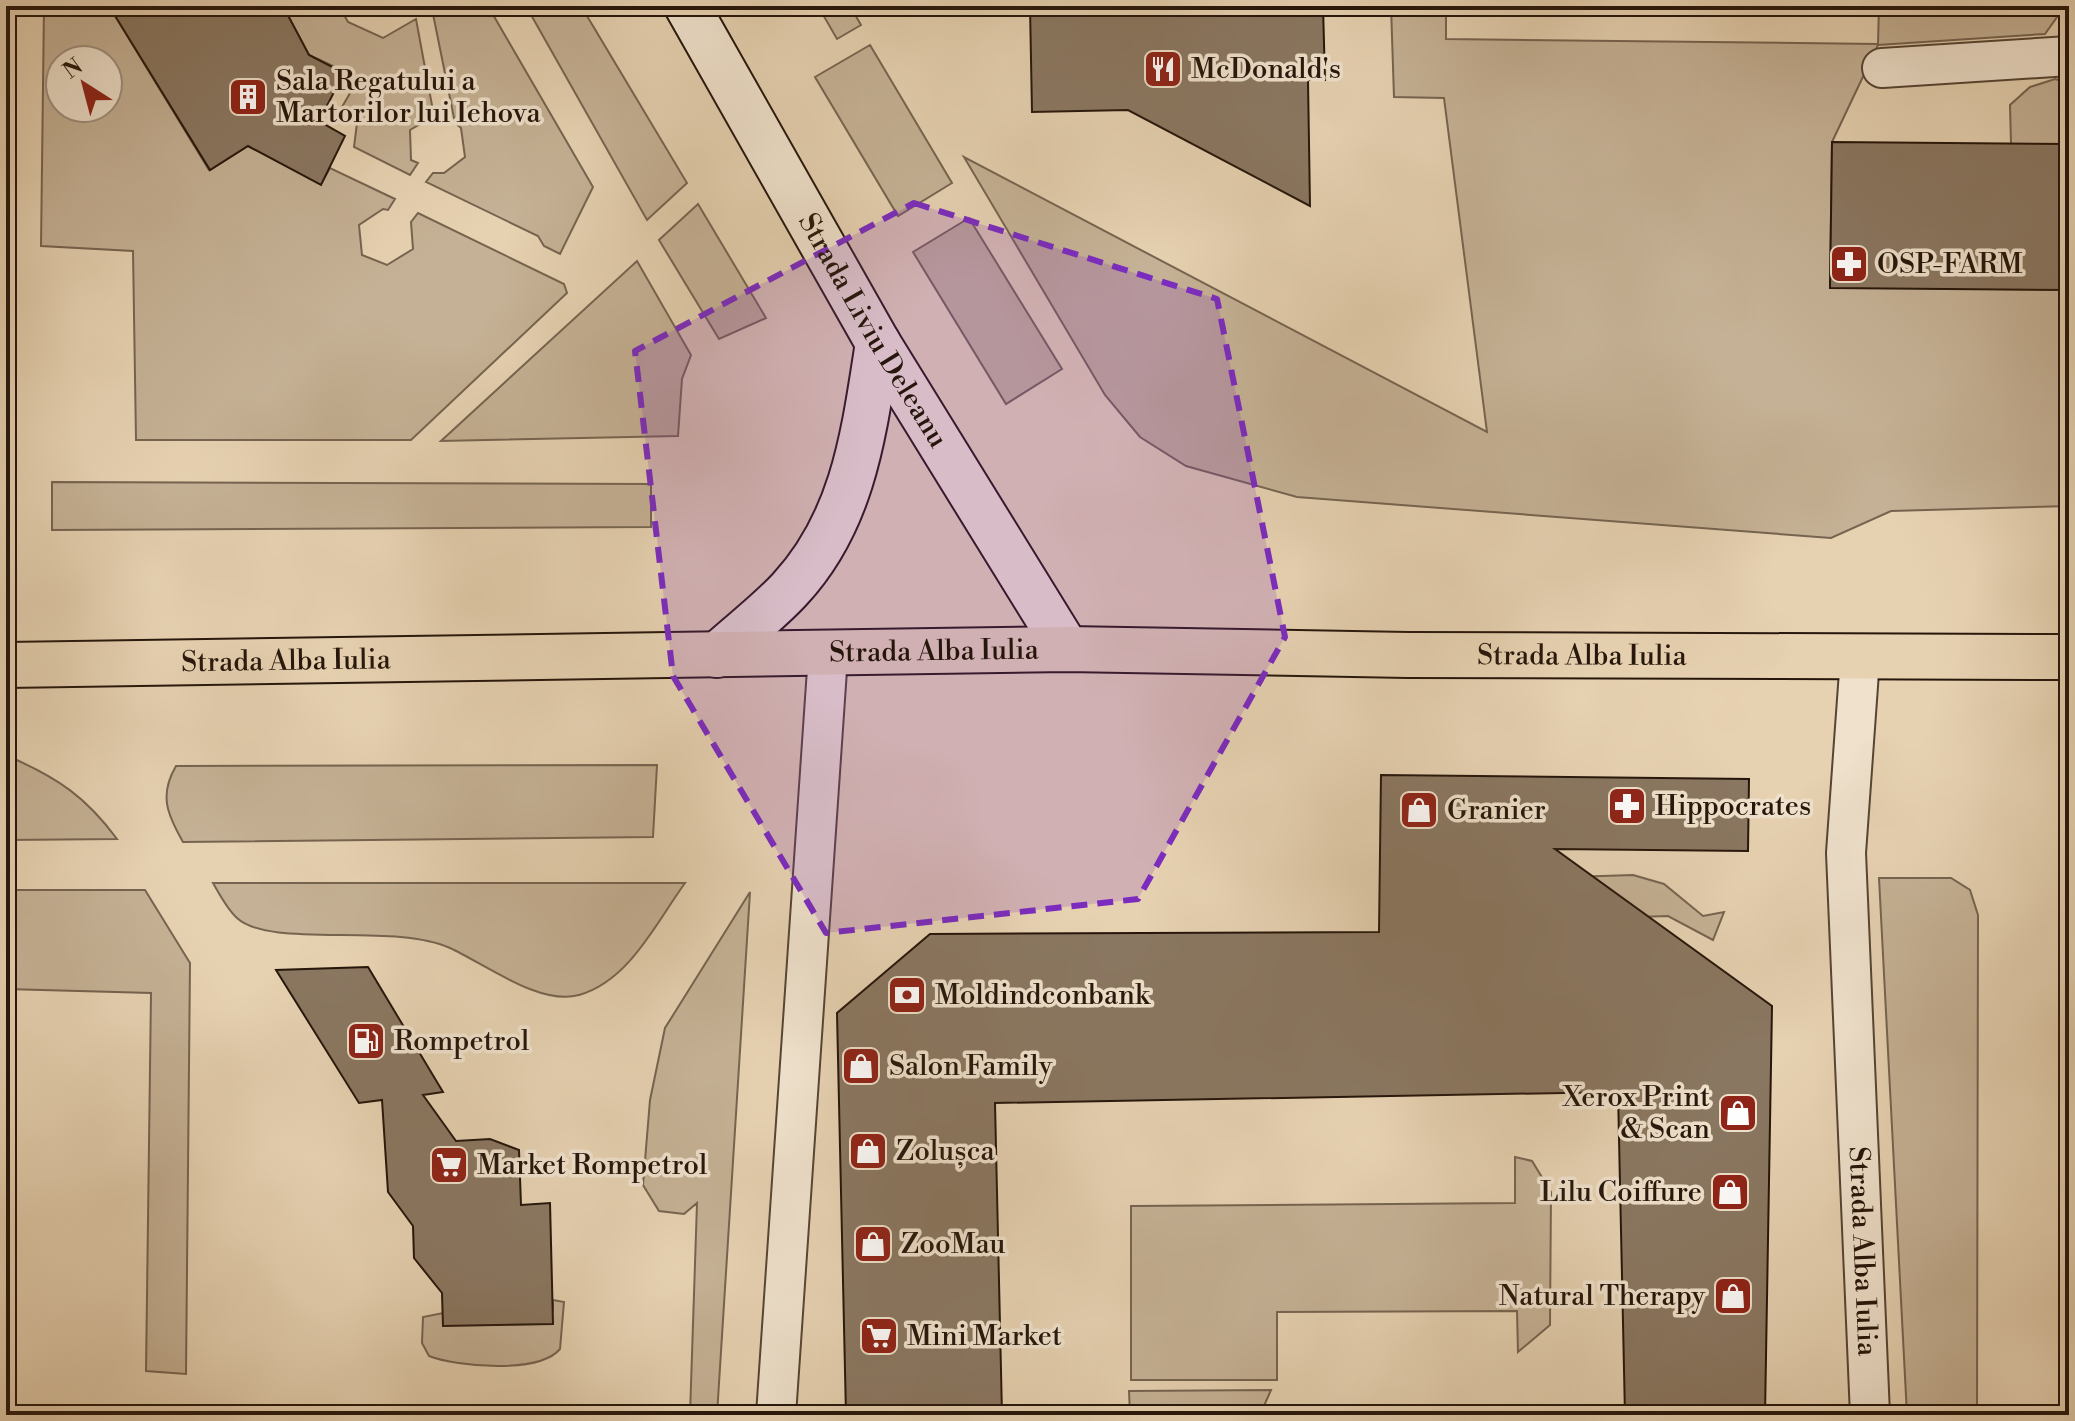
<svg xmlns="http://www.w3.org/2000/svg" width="2075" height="1421" font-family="'Libre Bodoni',serif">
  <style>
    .green { fill: #c5b195; stroke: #766450; stroke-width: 2; fill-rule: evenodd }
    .building { fill: #8a7761; stroke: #26160b; stroke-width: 2 }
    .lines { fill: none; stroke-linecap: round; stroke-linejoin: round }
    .service-casing { stroke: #564534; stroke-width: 42 }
    .secondary-casing { stroke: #26160b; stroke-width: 48 }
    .primary-casing { stroke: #26160b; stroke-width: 48 }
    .service { stroke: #efe1cc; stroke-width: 38 }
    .secondary { stroke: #efe1cc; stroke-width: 44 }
    .primary { stroke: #e6d1b1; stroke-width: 44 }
    .marked { fill: #7b2cbf; fill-opacity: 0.2; stroke: #7b2cbf; stroke-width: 6; stroke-dasharray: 16 10; stroke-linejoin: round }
    .labels { text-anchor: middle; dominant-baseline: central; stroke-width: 7; stroke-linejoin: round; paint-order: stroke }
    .poi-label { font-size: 28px; fill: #26160b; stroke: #efe1cc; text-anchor: start }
    .street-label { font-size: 28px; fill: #26160b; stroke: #efe1cc }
  </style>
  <rect width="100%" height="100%" fill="#e6d1b1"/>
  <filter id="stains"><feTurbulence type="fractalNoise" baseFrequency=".0025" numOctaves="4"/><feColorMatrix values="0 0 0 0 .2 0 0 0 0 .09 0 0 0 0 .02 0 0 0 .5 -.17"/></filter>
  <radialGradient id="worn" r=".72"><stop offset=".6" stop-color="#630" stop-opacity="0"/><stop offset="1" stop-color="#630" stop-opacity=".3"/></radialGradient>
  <!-- green -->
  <path class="green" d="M6 6H11L15 112H6Z
    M44 6H109L209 170 248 146 321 184 330 168 395 199 388 210 383 209 359 225 362 255 387 265 413 249 411 222 418 213 564 284 567 293 411 440H136L133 251 41 246ZM60 60H108V108H60Z
    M283 6H339L348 22 383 38 416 19 434 116 410 130 411 160 418 163 410 175 354 147 357 123 339 112 359 78 309 55Z
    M438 6H488L593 187 560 254 544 246 538 236 426 182 433 173H444L465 157 461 128 455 123 432 9Z
    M526 6H581L687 183 647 220Z
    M818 6H850L861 25 837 39Z
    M1391 6H1446V39L1878 44 1879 6H2055L2057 17 2045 34 1878 45 1832 142 1830 287 2069 290V506L1891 511 1831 538 1297 497 1186 466 1140 437 1105 395 964 157 1487 432 1444 98 1394 97Z
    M870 45 952 183 898 216 815 77Z
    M2055 79 2069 83V144H2011L2010 105 2030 87Z
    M698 204 766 318 719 339 659 240Z
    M969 218 1062 369 1006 404 913 252Z
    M637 261 691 355 682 379 678 436 441 441Z
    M52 482 651 484V527L52 530Z
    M10 757C58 778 86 797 117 839L6 840V810L11 809Z
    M657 765 653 837 183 842C167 814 159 795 176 766Z
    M1633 875 1664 884 1703 916 1724 912 1713 940 1668 916 1579 919 1505 879Z
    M1879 878H1951L1970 890 1978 915 1977 1415H1907Z
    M685 883C656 923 629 981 579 995 540 1006 485 964 450 948 394 922 270 949 237 918 227 909 220 895 213 883Z
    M6 890H145L190 963 186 1374 146 1371 151 993 6 989Z
    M750 892 717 1415H690L697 1203 684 1214 659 1211 643 1185 650 1100 665 1028Z
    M1515 1157 1532 1161 1551 1192 1550 1325 1518 1352 1517 1311 1277 1312V1380H1131V1206L1515 1203Z
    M553 1300 564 1302 560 1349C539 1374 457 1367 429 1356L422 1343 423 1317 443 1313 457 1325 542 1324 553 1311Z
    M1271 1390 1260 1415H1130L1129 1391Z"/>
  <!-- building -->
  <path class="building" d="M109 6H283L309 55 344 73 319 121 345 136 321 185 248 146 210 170Z
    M1030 6H1323L1325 80H1308L1310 206 1128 110 1032 112Z
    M1832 142 2069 144V290L1830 288Z
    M1381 775 1749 779 1748 851 1555 849 1772 1006 1765 1415H1625L1618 1092 995 1103 1002 1415H846L837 1013 930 934 1379 932Z
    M368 967 443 1092 423 1095 456 1141 490 1139 519 1150 521 1205 550 1203 553 1324 443 1326 442 1293 414 1258 413 1226 388 1192 382 1100 359 1103 276 970Z"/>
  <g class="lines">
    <!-- service casing -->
    <g class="service-casing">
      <g id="service">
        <path d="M1882 68 2069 56"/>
        <path id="s1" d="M1860 658 1846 853 1870 1415"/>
        <path d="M776 1415 828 655"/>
      </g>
    </g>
    <!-- secondary casing -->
    <g class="secondary-casing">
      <g id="secondary">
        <path id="s2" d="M687 6 878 343 1067 649"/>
        <path d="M717 655C741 633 768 613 790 589 854 520 864 432 878 343"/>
      </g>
    </g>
    <!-- primary casing -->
    <g class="primary-casing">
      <g id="primary">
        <path id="s3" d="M6 665 1067 649 1408 655 2069 657"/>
      </g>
    </g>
    <!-- service -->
    <use href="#service" class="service"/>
    <!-- secondary -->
    <use href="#secondary" class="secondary"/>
    <!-- primary -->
    <use href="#primary" class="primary"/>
  </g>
  <!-- marked area -->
  <path class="marked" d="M914 203 1217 299 1285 637 1138 899 826 933 673 676 635 351Z"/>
  <!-- icons -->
  <defs>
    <g id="restaurant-square" transform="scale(2)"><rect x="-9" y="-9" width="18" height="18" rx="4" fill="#8f2418" stroke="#efe1cc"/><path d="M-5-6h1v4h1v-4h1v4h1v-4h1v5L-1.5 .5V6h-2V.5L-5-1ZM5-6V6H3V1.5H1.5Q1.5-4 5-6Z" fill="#fff"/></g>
    <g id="building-square" transform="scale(2)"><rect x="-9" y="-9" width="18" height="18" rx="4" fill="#8f2418" stroke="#efe1cc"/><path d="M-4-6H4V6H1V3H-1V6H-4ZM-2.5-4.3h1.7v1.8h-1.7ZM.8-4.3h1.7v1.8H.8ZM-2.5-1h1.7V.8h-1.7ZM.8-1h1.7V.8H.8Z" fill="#fff"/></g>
    <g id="pharmacy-square" transform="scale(2)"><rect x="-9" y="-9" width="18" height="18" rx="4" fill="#8f2418" stroke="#efe1cc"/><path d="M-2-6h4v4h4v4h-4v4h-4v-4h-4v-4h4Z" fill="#fff"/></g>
    <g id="shop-square" transform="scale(2)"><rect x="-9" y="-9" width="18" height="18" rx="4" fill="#8f2418" stroke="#efe1cc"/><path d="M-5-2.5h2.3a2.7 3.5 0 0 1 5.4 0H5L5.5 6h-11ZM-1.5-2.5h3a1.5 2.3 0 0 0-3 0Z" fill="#fff"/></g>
    <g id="bank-square" transform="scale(2)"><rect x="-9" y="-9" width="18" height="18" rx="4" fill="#8f2418" stroke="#efe1cc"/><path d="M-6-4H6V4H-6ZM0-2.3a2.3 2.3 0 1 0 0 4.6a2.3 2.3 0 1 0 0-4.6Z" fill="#fff"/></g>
    <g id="fuel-square" transform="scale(2)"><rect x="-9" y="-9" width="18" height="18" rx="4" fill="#8f2418" stroke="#efe1cc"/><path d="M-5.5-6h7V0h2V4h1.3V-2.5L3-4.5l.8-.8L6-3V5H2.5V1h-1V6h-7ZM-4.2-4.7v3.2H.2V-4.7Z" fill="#fff"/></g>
    <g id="supermarket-square" transform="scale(2)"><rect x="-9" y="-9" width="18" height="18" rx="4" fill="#8f2418" stroke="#efe1cc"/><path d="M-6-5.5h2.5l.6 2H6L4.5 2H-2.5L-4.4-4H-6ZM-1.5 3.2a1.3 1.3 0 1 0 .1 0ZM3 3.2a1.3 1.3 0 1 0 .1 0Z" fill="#fff"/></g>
  </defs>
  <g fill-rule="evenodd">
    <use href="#restaurant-square" x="1163" y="69"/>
    <use href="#building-square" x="248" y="97"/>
    <use href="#pharmacy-square" x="1849" y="264"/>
    <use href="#pharmacy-square" x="1627" y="806"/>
    <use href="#shop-square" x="1419" y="810"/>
    <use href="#bank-square" x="907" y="995"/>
    <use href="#fuel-square" x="366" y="1041"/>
    <use href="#shop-square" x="861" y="1066"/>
    <use href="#shop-square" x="1738" y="1113"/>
    <use href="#shop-square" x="868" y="1151"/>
    <use href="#supermarket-square" x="449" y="1165"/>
    <use href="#shop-square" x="1730" y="1192"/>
    <use href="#shop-square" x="873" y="1244"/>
    <use href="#shop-square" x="1733" y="1296"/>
    <use href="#supermarket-square" x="879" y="1336"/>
  </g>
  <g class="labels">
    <!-- poi labels -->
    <g class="poi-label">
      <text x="1191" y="69">McDonald's</text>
      <text x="276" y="81">Sala Regatului a<tspan x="276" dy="32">Martorilor lui Iehova</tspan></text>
      <text x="1877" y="264">OSP-FARM</text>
      <text x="1655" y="806">Hippocrates</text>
      <text x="1447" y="810">Granier</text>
      <text x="935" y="995">Moldindconbank</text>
      <text x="394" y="1041">Rompetrol</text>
      <text x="889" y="1066">Salon Family</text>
      <text x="1710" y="1097" text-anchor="end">Xerox Print<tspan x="1710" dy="32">&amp; Scan</tspan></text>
      <text x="896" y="1151">Zolușca</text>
      <text x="477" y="1165">Market Rompetrol</text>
      <text x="1702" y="1192" text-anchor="end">Lilu Coiffure</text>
      <text x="901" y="1244">ZooMau</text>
      <text x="1705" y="1296" text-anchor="end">Natural Therapy</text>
      <text x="907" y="1336">Mini Market</text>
    </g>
    <!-- street labels -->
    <g class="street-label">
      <text stroke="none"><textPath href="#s2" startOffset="374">Strada Liviu Deleanu</textPath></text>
      <text stroke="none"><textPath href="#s3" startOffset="928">Strada Alba Iulia</textPath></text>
      <text stroke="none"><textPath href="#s3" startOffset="1576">Strada Alba Iulia</textPath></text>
      <text stroke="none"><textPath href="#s3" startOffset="280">Strada Alba Iulia</textPath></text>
      <text stroke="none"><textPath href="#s1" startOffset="594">Strada Alba Iulia</textPath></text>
    </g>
  </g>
  <!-- margin -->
  <rect width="2075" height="1421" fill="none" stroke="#e6d1b1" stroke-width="32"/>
  <rect x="8" y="8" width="2059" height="1405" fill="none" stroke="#26160b" stroke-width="4"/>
  <rect x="16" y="16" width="2043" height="1389" fill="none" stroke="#26160b" stroke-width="2"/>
  <!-- north arrow -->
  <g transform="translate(84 84) rotate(324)"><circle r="38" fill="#efe1cc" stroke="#9f907f" stroke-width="2"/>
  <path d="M0-6L14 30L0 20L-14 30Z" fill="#8f2418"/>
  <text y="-12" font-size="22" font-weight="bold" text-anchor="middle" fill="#26160b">N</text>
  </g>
  <rect width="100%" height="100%" filter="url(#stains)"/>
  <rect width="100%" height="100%" fill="url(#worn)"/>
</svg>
